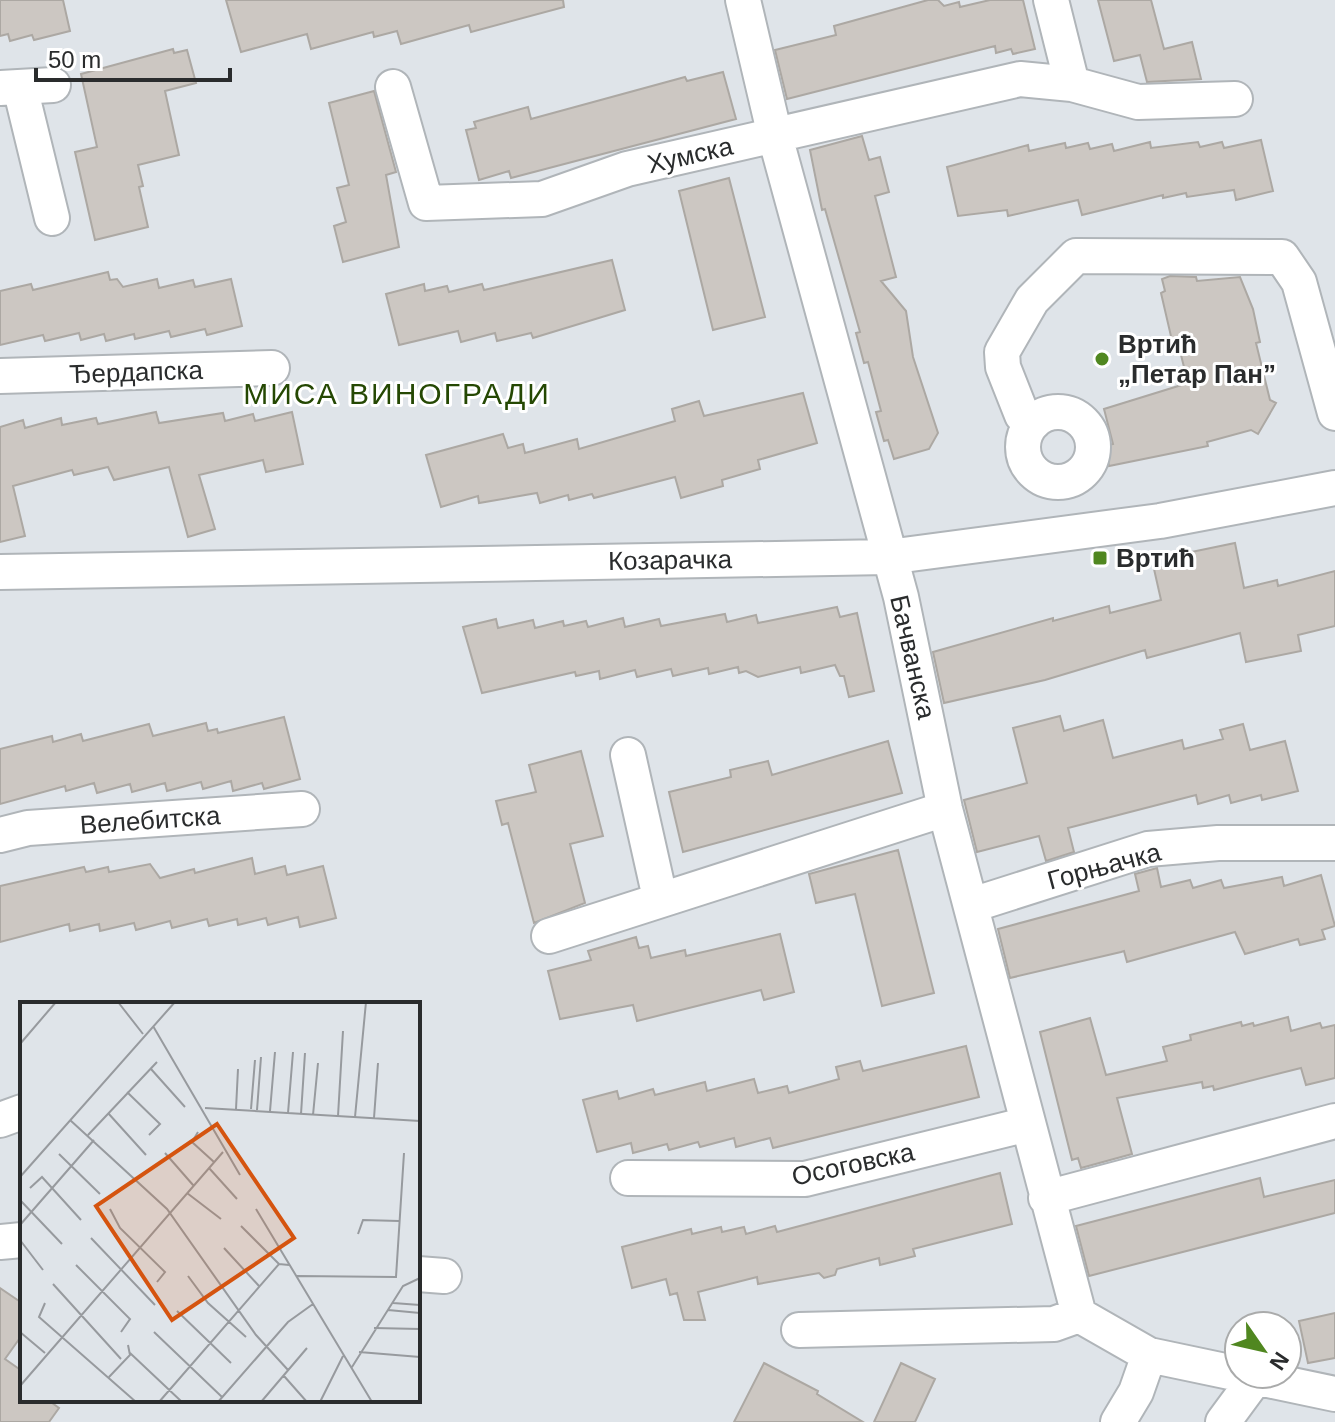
<svg xmlns="http://www.w3.org/2000/svg" width="1335" height="1422" font-family="Helvetica,sans-serif">
  <style>
    .building { fill: #ccc7c2; stroke: #aca8a3; stroke-width: 2 }
    .lines { fill: none; stroke-linecap: round; stroke-linejoin: round }
    .minor-casing { stroke: #b0b5b9; stroke-width: 38 }
    .minor { stroke: #fff; stroke-width: 34 }
    .poi-dot { fill: #508720; stroke: #fff; stroke-width: 3 }
    .labels { text-anchor: middle; dominant-baseline: central; stroke-width: 6; stroke-linejoin: round; paint-order: stroke }
    .street-label { font-size: 26px; fill: #2a2c2d; stroke: #fff }
    .poi-label { font-size: 26px; font-weight: bold; fill: #2a2c2d; stroke: #fff; text-anchor: start }
    .quarter-label { font-size: 30px; letter-spacing: 2px; fill: #254803; stroke: #fff }
    .inset-road { fill: none; stroke: #979a9e; stroke-width: 2 }
    .view { fill: #d5540f; fill-opacity: 0.15; stroke: #d5540f; stroke-width: 4 }
    .inset-edge { fill: none; stroke: #2a2c2d; stroke-width: 4 }
  </style>
  <rect width="100%" height="100%" fill="#dfe4e9"/>
  <!-- building -->
  <path class="building" d="M0 0H63L70 31 34 40 32 35 10 41 8 34 0 36Z
    M226 0H563L564 7 471 32 469 25 401 44 397 31 374 37 373 32 311 49 307 34 241 52Z
    M928 0H938L944 6 959 2 960 7 990 0H1023L1035 49 1013 54 1011 49 996 53 995 46 787 99 775 50 836 35 834 26Z
    M1098 0H1151L1164 49 1192 42 1201 79 1147 82 1140 55 1114 61Z
    M173 49 174 53 187 50 196 83 165 91 179 155 138 165 143 186 139 187 148 227 95 240 75 152 97 147 81 74Z
    M723 72 736 119 511 178 509 171 479 180 466 130 476 128 474 122 528 107 531 119 685 77 687 81Z
    M374 91 396 172 386 175 399 247 343 262 334 226 346 222 337 188 349 185 329 103Z
    M862 136 869 160 880 157 889 192 875 196 896 277 881 281 906 311 913 357 938 433 929 449 894 459 888 440 884 441 876 412 881 411 868 362 864 363 856 333 860 332 825 209 822 210 810 150Z
    M1261 140 1273 191 1236 200 1234 190 1187 197 1186 193 1163 198V195L1082 215 1078 200 1008 216 1007 210 958 216 947 167 1028 145 1029 151 1065 143 1066 148 1088 143 1090 149 1112 144 1114 151 1150 142 1151 148 1198 142 1200 147 1222 142 1224 148Z
    M729 178 765 317 713 330 679 191Z
    M612 260 625 310 533 338 531 333 497 341 495 333 461 342 458 331 399 345 386 294 424 284 425 291 447 286 449 292 482 284 484 290Z
    M108 272 110 280 117 279 123 287 157 279 159 288 193 280 195 287 231 279 242 326 207 335 205 329 171 337 169 331 135 339 134 334 106 341 104 334 81 340 79 333 45 341 43 335 0 345V291L31 284 33 290Z
    M1170 276 1196 277 1197 281 1240 277 1253 309 1260 342 1256 343 1270 400 1276 403 1258 434 1251 430 1207 442 1208 446 1109 466 1104 446 1113 444 1104 409 1188 383 1178 343 1173 345 1161 293 1165 291 1162 279Z
    M803 393 817 443 758 460 760 469 722 480 723 486 681 498 675 477 594 498 592 494 569 500 568 495 540 503 537 493 479 503 478 496 441 507 426 455 503 434 508 448 523 444 525 453 577 439 579 449 675 421 672 409 699 401 704 416Z
    M156 412 159 423 223 413 225 421 253 414 255 421 292 412 303 464 266 472 263 460 199 475 215 529 188 537 169 467 114 480 108 467 74 475 72 470 13 486 25 536 0 542V427L23 420 25 428 61 418 62 425 96 418 98 424Z
    M1235 543 1244 588 1277 580 1278 586 1335 571V626L1298 635 1301 651 1246 662 1240 633 1147 658 1145 650 1045 680 944 703 933 652 1053 618V621L1109 606 1110 613 1161 600 1154 569 1174 564 1172 556Z
    M837 607 840 617 857 613 874 691 849 697 844 676H840L835 665 801 673 800 667 758 677 746 671 739 673 738 667 709 674 708 668 673 676 671 669 637 677 635 670 600 679 599 671 576 676 575 672 482 693 463 627 496 619 498 628 533 620 535 628 563 621 564 626 586 621 588 627 623 618 625 627 659 619 661 626 725 614 727 622 756 615 758 623Z
    M1060 716 1064 731 1103 720 1113 758 1182 740 1184 749 1223 739 1220 730 1243 724 1250 750 1285 741 1298 791 1262 800 1261 795 1231 803 1229 795 1198 804 1196 795 1068 828 1074 852 1046 861 1039 836 977 852 964 800 1027 783 1013 728Z
    M284 717 300 779 264 789 262 783 233 791 231 781 203 789 201 782 167 791 165 783 132 792 130 784 97 793 94 783 66 791 65 786 0 804V749L52 736 53 742 81 734 83 741 149 724 153 736 206 723 208 731 217 729 218 733Z
    M888 741 902 793 683 852 669 792 731 777 730 770 768 761 772 775Z
    M581 751 603 836 570 844 585 903 534 923 508 823 502 825 496 801 536 792 529 765Z
    M898 850 934 993 882 1006 855 894 816 903 809 874Z
    M252 858 255 874 285 866 287 875 323 866 336 918 300 927 298 917 268 925 266 918 238 925 237 919 209 926 207 919 172 928 170 921 136 930 134 923 100 931 99 924 70 931 69 924 0 942V886L84 867 86 872 108 867 109 872 150 864 160 878 194 869 195 873Z
    M1157 868 1161 887 1190 880 1193 888 1221 880 1224 888 1282 877 1284 886 1321 875 1335 926 1322 930 1325 939 1300 945 1298 939 1245 954 1235 932 1127 962 1124 951 1121 952 1010 978 998 929 1139 891 1135 874Z
    M780 934 794 992 764 1000 761 990 637 1021 633 1005 560 1019 548 971 591 960 588 951 636 937 639 948 648 946 651 958 685 950 686 956Z
    M1288 1017 1291 1031 1320 1023 1322 1028 1335 1025V1078L1306 1085 1301 1068 1214 1090 1213 1086 1203 1088 1202 1082 1117 1098 1132 1154 1081 1168 1078 1158 1072 1160 1040 1032 1090 1018 1106 1075 1167 1061 1163 1047 1191 1040 1190 1035 1241 1022 1242 1026 1253 1023 1254 1026Z
    M966 1046 979 1097 773 1148 770 1138 736 1147 734 1138 700 1147 698 1142 669 1150 667 1144 633 1153 631 1143 597 1152 583 1100 617 1091 619 1099 653 1089 655 1095 705 1082 707 1091 754 1079 758 1093 787 1086 789 1093 839 1079 836 1067 860 1061 863 1071Z
    M1000 1173 1012 1224 913 1249 915 1256 880 1265 879 1258 837 1269 835 1275 824 1278 819 1273 758 1284 757 1277 698 1292 705 1320H684L677 1293 670 1295 666 1279 632 1288 622 1247 691 1229 692 1234 721 1227 722 1232 744 1227 746 1234 775 1226 777 1232Z
    M1260 1178 1264 1197 1335 1180V1213L1089 1276 1076 1226Z
    M0 1288 22 1303V1335L5 1359 22 1371V1400H48L59 1408 49 1422H0Z
    M1335 1313V1358L1308 1363 1299 1321Z
    M764 1363 818 1391 817 1394 863 1422H734Z
    M901 1363 935 1379 915 1422H874Z"/>
  <g class="lines">
    <!-- minor casing -->
    <g class="minor-casing">
      <path id="minor" d="M743 0 775 136 901 597 945 809 1079 1315
        M1051 0 1072 84
        M20 87 52 218
        M393 87 426 203 542 199 627 169 1020 79 1072 84 1138 102 1235 99
        M0 88 53 85
        M0 376 272 368
        M1023 447a35 35 0 1 1 70 0a35 35 0 1 1-70 0Z
        M1034 422 1022 415 1003 367 1002 352 1032 300 1076 256 1282 257 1299 282 1335 413
        M0 572 888 557 1160 521 1335 488
        M628 755 660 898
        M0 835 28 828 302 809
        M972 905 1148 849 1218 843H1335
        M549 936 945 809
        M0 1120 22 1112
        M628 1178 805 1179 1028 1124
        M1046 1198 1335 1121
        M0 1242 22 1240
        M418 1274 444 1276
        M799 1330 1054 1324 1079 1315 1149 1355 1335 1394
        M1118 1422 1136 1392 1149 1355
        M1223 1422 1254 1380"/>
    </g>
    <!-- minor -->
    <use href="#minor" class="minor"/>
  </g>
  <!-- markers -->
  <g class="poi-dot">
    <circle cx="1102" cy="359" r="8"/>
    <rect x="1092" y="550" width="16" height="16" rx="4"/>
  </g>
  <g class="labels">
    <!-- street labels -->
    <g class="street-label">
      <text transform="translate(690 155) rotate(-13)">Хумска</text>
      <text transform="translate(136 372) rotate(-2)">Ђердапска</text>
      <text transform="translate(670 560) rotate(-1)">Козарачка</text>
      <text transform="translate(913 657) rotate(77)">Бачванска</text>
      <text transform="translate(150 820) rotate(-4)">Велебитска</text>
      <text transform="translate(1104 866) rotate(-15)">Горњачка</text>
      <text transform="translate(853 1164) rotate(-12)">Осоговска</text>
    </g>
    <!-- poi labels -->
    <g class="poi-label">
      <text x="1118" y="344">Вртић<tspan x="1118" dy="30">„Петар Пан”</tspan></text>
      <text x="1116" y="558">Вртић</text>
    </g>
    <!-- quarter labels -->
    <g class="quarter-label">
      <text x="397" y="393">МИСА ВИНОГРАДИ</text>
    </g>
  </g>
  <!-- overview -->
  <g transform="translate(20 1002)">
    <rect width="400" height="400" fill="#dfe4e9"/>
    <path class="inset-road" d="M98 0 123 32M133 24 220 173M0 42 36 0M131 67 165 105M107 90 140 122 129 133M185 106 400 119M216 107 218 67M231 107 235 58M237 108 241 55M250 109 255 50M88 111 126 153M268 111 273 50M281 112 285 51M293 113 298 61M318 114 323 29M335 115 346 0M354 116 358 61M50 118 147 207 236 333 268 368M178 130 172 140 194 160M68 133 137 60M145 151 173 183M39 152 80 192M189 166 217 197M0 175 155 0M10 186 22 175 61 218M167 191 201 217M0 198 42 242M90 207 100 226 145 270 137 280M236 207 352 400M0 223 74 138M221 224 259 262M338 232 343 218 379 219M71 236 135 303M0 238 23 268M204 246 239 284M56 263 110 317 101 330M168 274 188 301 226 335M277 274 376 275 384 151M33 282 101 357M25 301 19 315 116 400M373 301 400 303M368 308 400 311M157 309 211 361M354 326 400 327M0 330 25 351M134 330 202 395M339 350 400 355M110 351 162 400M332 365 383 284 400 276M264 374 287 400M89 375 110 353 108 343M0 384 203 150M139 400 259 262 269 263M198 400 268 320 293 302M241 400 287 346M300 400 323 354"/>
    <path class="view" d="M197 122 274 236 152 318 76 204Z"/>
    <rect width="400" height="400" class="inset-edge"/>
  </g>
  <!-- north arrow -->
  <g transform="translate(1263 1350) rotate(124)"><circle r="38" fill="#ffffff" stroke="#aaabab" stroke-width="2"/>
  <path d="M0-6L14 30L0 20L-14 30Z" fill="#508720"/>
  <text y="-12" font-size="22" font-weight="bold" text-anchor="middle" fill="#2a2c2d">N</text>
  </g>
  <!-- scale -->
  <path d="M36 68v12h194v-12" fill="none" stroke="#2a2c2d" stroke-width="4"/>
  <text x="48" y="68" font-size="24" fill="#2a2c2d" stroke="#ffffff" stroke-width="6" paint-order="stroke">50 m</text>
</svg>
